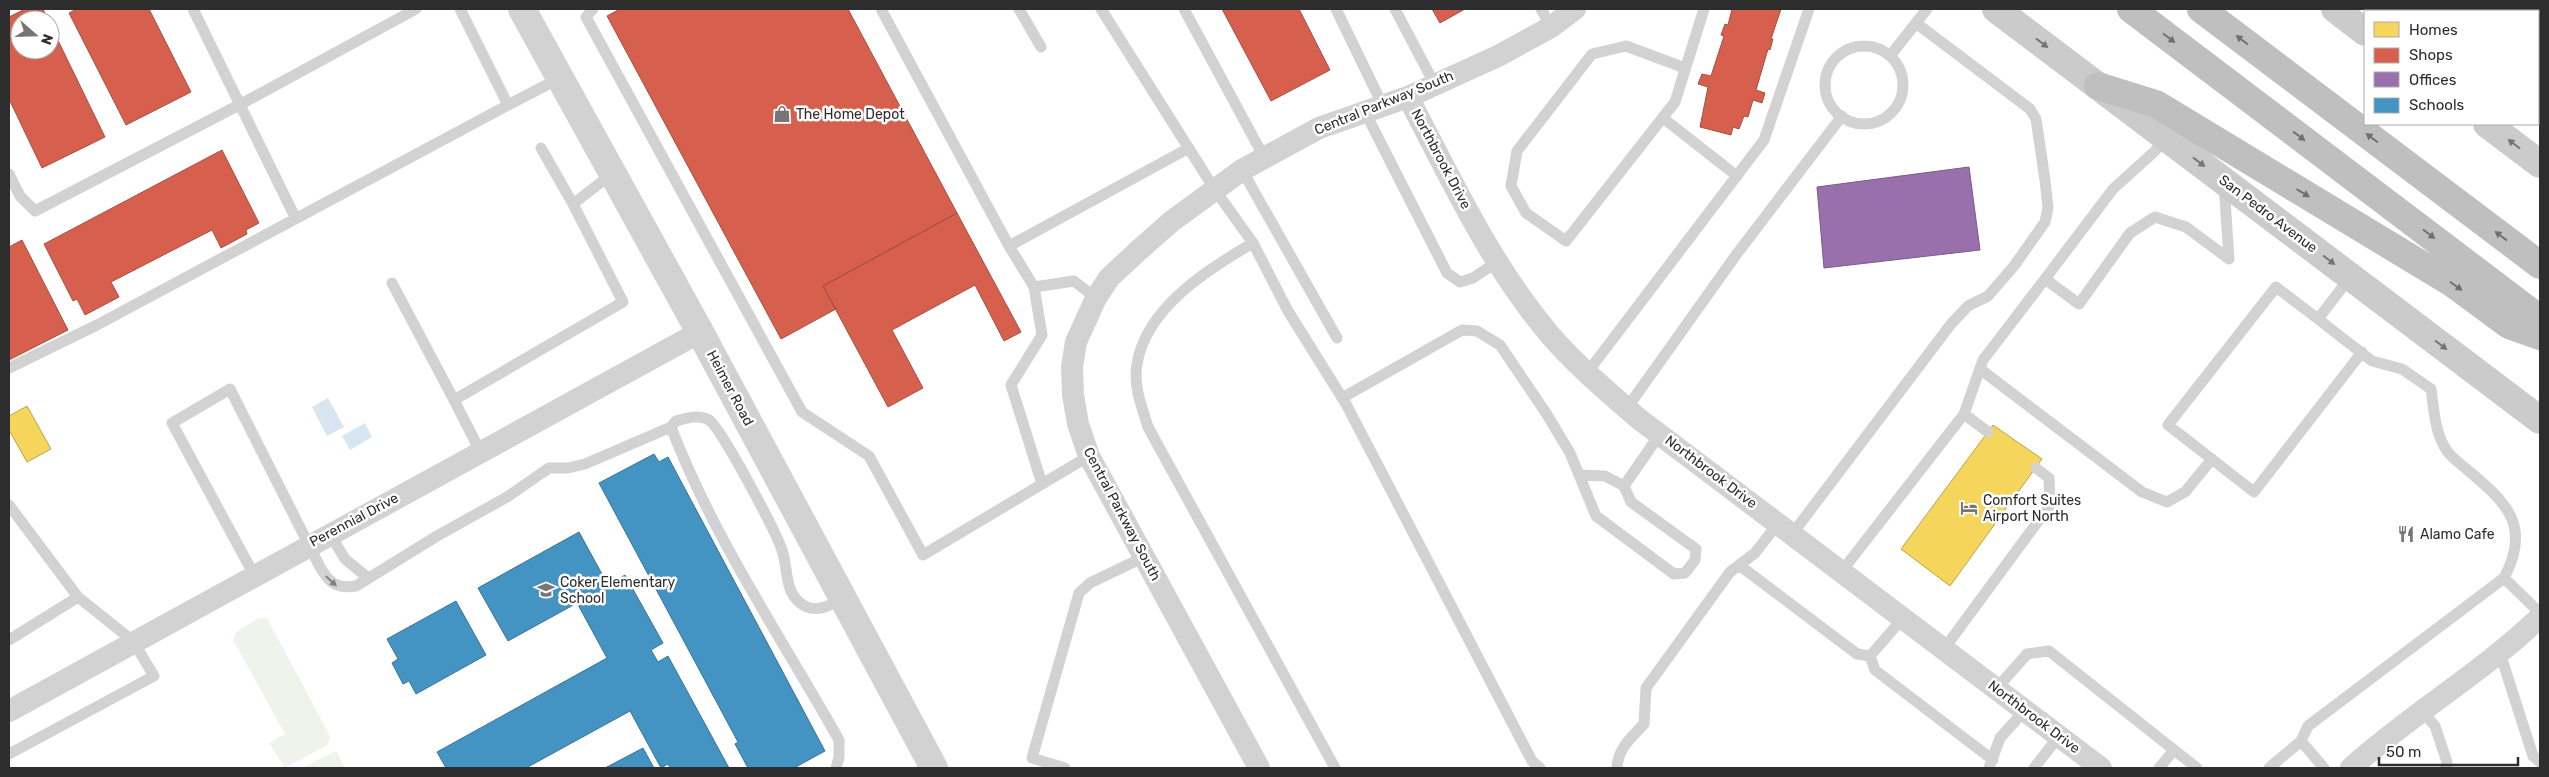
<svg xmlns="http://www.w3.org/2000/svg" width="2549" height="777" font-family="Rubik,sans-serif">
  <style>
    .green { fill: #f0f3eb }
    .water { fill: #d7e6f0 }
    .homes { fill: #f6d55c; stroke: #baa34e }
    .shops { fill: #d6604d; stroke: #a35143 }
    .offices { fill: #9970ab; stroke: #795c85 }
    .schools { fill: #4393c3; stroke: #3c7496 }
    .lines { fill: none; stroke-linecap: round; stroke-linejoin: round }
    .service { stroke: #d2d2d2; stroke-width: 11 }
    .minor { stroke: #d2d2d2; stroke-width: 22 }
    .tertiary { stroke: #d2d2d2; stroke-width: 28 }
    .secondary { stroke: #cbcbcb; stroke-width: 28 }
    .motorway { stroke: #bfbfbf; stroke-width: 28 }
    .oneway { fill: #6f6f6f }
    .oneway2 { fill: #747474 }
    .oneway3 { fill: #808080 }
    .labels { text-anchor: middle; dominant-baseline: central; stroke-width: 5; stroke-linejoin: round; paint-order: stroke }
    .street-label { font-size: 14px; fill: #2d2d2d; stroke: #fff }
    .poi-label { font-size: 14px; fill: #2d2d2d; stroke: #fff; text-anchor: start }
  </style>
  <rect width="100%" height="100%" fill="#fff"/>
  <!-- green -->
  <path class="green" d="M259 618H267L330 736 327 745 285 768 269 743 285 734 233 640 236 632Z
    M336 751 345 768H302Z"/>
  <!-- water -->
  <path class="water" d="M328 398 344 427 327 436 312 407Z
    M365 423 372 437 350 450 342 436Z"/>
  <!-- homes -->
  <path class="homes" d="M27 406 51 449 27 462 9 430V416Z
    M1993 425 2042 459 1950 586 1901 549Z"/>
  <!-- shops -->
  <path class="shops" d="M25 9H43L48 20H20V50H50V24L105 137 42 168 9 99V17Z
    M77 9H149L191 92 126 125 69 13Z
    M620 9H848L957 213 823 286 836 309 781 339 607 16Z
    M1222 9H1299L1330 70 1271 101Z
    M1432 9H1465L1440 23Z
    M1732 9H1781L1771 39H1773L1770 50 1768 49 1756 90 1765 93 1762 103 1753 100 1748 117 1744 116 1739 129 1733 127 1731 135 1700 127 1708 87 1698 84 1702 74 1711 76 1724 36 1721 35 1725 24 1728 25Z
    M2416 9H2443L2441 11H2419Z
    M222 150 259 223 246 230 247 234 221 248 212 230 111 282 119 297 85 315 77 299 73 301 44 244Z
    M957 213 1021 332 1004 341 975 285 892 330 923 388 888 407 823 286Z
    M22 240 68 330 9 360V247Z"/>
  <!-- offices -->
  <path class="offices" d="M1969 167 1980 250 1824 268 1817 187Z"/>
  <!-- schools -->
  <path class="schools" d="M654 454 659 462 668 457 825 751 794 768H748L735 744 738 742 599 483Z
    M579 532 608 585 625 575 663 643 651 650 658 662 668 656 729 768H670L668 764 661 768 630 711 526 768H446L437 752 607 658 577 603 508 641 478 588Z
    M456 601 486 655 416 694 409 681 403 684 392 663 398 659 387 639Z
    M643 748 654 768H605Z"/>
  <g class="lines">
    <!-- service -->
    <path class="service" d="M193 9 295 217
      M460 9 508 105 560 78
      M593 9 586 17 802 412 869 456 923 555 1089 456
      M881 9 1009 246 1034 287 1074 281 1096 298
      M1019 9 1041 47
      M1101 9 1215 190 1253 243 1288 311 1346 404 1532 761 1540 768
      M1184 9 1265 159
      M1336 9 1383 106
      M1395 9 1435 85
      M1541 9 1551 27
      M2522 9 2525 11
      M2493 11 2495 9
      M2538 21 2540 23
      M1825 85a39 39 0 1 1 78 0a39 39 0 1 1-78 0Z
      M1890 56 1927 9
      M1685 68 1626 46 1592 54 1517 151 1511 186 1526 213 1566 241 1675 102 1704 9
      M2538 90 2540 92
      M1365 112 1447 273 1460 282 1473 278 1497 262
      M1663 118 1737 176
      M2166 138 2154 152 2113 189 2045 279 2079 304 2130 233 2155 217 2186 227 2229 259 2224 184
      M1242 170 1337 338
      M9 174 20 196 35 211 241 104 416 9
      M573 204 613 173
      M1253 243C1208 269 1146 308 1137 364 1133 386 1142 407 1148 427L1335 768
      M1009 246 1189 148
      M2351 276 2318 319 2372 361 2402 369 2431 389C2434 410 2435 434 2447 451 2453 459 2463 466 2470 472 2508 504 2531 527 2504 578L2540 613
      M392 283 454 400
      M1034 287 1042 335 1011 385 1042 484
      M2318 319 2276 287 2168 425 2254 492 2362 352
      M9 368 97 325 508 105
      M1980 369 2142 492 2167 502 2185 492 2212 459
      M1587 373 1764 140 1809 9
      M1342 398 1462 330 1477 331 1500 345 1546 413 1570 453 1596 516 1674 574 1685 573 1695 560 1696 549 1631 502 1624 486 1660 434
      M1627 408 1736 255 1842 116
      M1964 414 1988 432
      M480 451 454 400 623 302 573 204 541 148
      M1579 475 1605 476 1624 486
      M9 505 78 597
      M1793 533 1951 324 1968 306 1988 296 2014 266 2045 222 2048 208 2045 180 2036 119 2030 109 1916 23
      M330 534 345 559 367 577
      M1739 565 1857 654 1870 656
      M1842 571 1964 414 1983 360 2045 279
      M254 575 172 423 230 389 320 567C330 584 337 589 356 586L437 536 507 497 549 468H568L585 464 671 427
      M1903 618 1870 656 1875 670 1993 760
      M9 640 78 597 133 641 154 676 9 754
      M1944 649 2050 505 2049 478 2036 468
      M2500 653 2533 756 2540 762
      M1997 688 2027 654 2049 651 2197 768
      M2422 711 2435 726 2447 762 2446 768
      M836 768 839 757V740C781 637 713 537 671 427L676 421C686 418 699 414 709 420 722 429 776 532 782 550 789 571 783 596 807 607 819 612 833 604 844 599
      M1065 768 1032 758 1079 593 1090 583 1144 557
      M1617 768C1618 748 1631 738 1644 724L1646 688 1730 572 1755 553 1779 522
      M1989 768 2000 738 2025 710
      M2034 768 2059 736
      M2159 768 2174 750
      M2269 768 2301 741
      M2324 768 2301 741 2308 726 2504 578"/>
    <!-- minor -->
    <path class="minor" d="M1408 97C1451 179 1490 264 1550 335 1577 366 1608 392 1639 419L2101 768
      M9 711 700 332
      M1259 768 1089 456 1078 424 1073 395 1072 367 1076 342 1096 298 1109 278 1138 251 1172 221 1242 170 1319 128 1408 97 1498 56 1551 27 1575 9
      M2351 768C2411 714 2482 673 2540 617"/>
    <!-- tertiary -->
    <path class="tertiary" d="M522 9 700 332 934 768"/>
    <!-- secondary -->
    <path class="secondary" d="M1996 9 2540 420
      M2335 9 2365 32
      M2487 124 2540 164"/>
    <!-- motorway -->
    <path class="motorway" d="M2131 9 2540 319
      M2201 9 2540 265
      M2098 86 2156 104 2452 283 2509 325 2540 336"/>
  </g>
  <!-- one-way arrows -->
  <defs><path id="oneway-solid" d="M-6-.8H1V-3.2L6.5 0L1 3.2V.8H-6Z" transform="scale(1.25)"/></defs>
  <g class="oneway">
    <use href="#oneway-solid" transform="translate(2169 38) rotate(37)"/>
    <use href="#oneway-solid" transform="translate(2242 40) rotate(-143)"/>
    <use href="#oneway-solid" transform="translate(2299 136) rotate(37)"/>
    <use href="#oneway-solid" transform="translate(2372 138) rotate(-143)"/>
    <use href="#oneway-solid" transform="translate(2303 193) rotate(31)"/>
    <use href="#oneway-solid" transform="translate(2429 234) rotate(37)"/>
    <use href="#oneway-solid" transform="translate(2501 236) rotate(-143)"/>
    <use href="#oneway-solid" transform="translate(2456 286) rotate(35)"/>
  </g>
  <g class="oneway2">
    <use href="#oneway-solid" transform="translate(2042 43) rotate(37)"/>
    <use href="#oneway-solid" transform="translate(2514 144) rotate(-143)"/>
    <use href="#oneway-solid" transform="translate(2199 162) rotate(37)"/>
    <use href="#oneway-solid" transform="translate(2329 260) rotate(37)"/>
    <use href="#oneway-solid" transform="translate(2441 345) rotate(37)"/>
  </g>
  <use class="oneway3" href="#oneway-solid" transform="translate(331 581) rotate(43)"/>
  <!-- icons -->
  <defs>
    <g id="shop-bare" transform="scale(1.35)"><path d="M-5-2.5h2.3a2.7 3.5 0 0 1 5.4 0H5L5.5 6h-11ZM-1.5-2.5h3a1.5 2.3 0 0 0-3 0Z" fill="#767676" stroke="#fff" stroke-width="2.5" paint-order="stroke"/></g>
    <g id="hotel-bare" transform="scale(1.35)"><path d="M-6-4.5h1.5V1H6V5H4.5V3h-9V5H-6ZM-4 0a1.8 1.8 0 1 1 3.6 0ZM.5 0V-2.5h3Q6-2.5 6 0Z" fill="#767676" stroke="#fff" stroke-width="2.5" paint-order="stroke"/></g>
    <g id="restaurant-bare" transform="scale(1.35)"><path d="M-5-6h1v4h1v-4h1v4h1v-4h1v5L-1.5 .5V6h-2V.5L-5-1ZM5-6V6H3V1.5H1.5Q1.5-4 5-6Z" fill="#767676" stroke="#fff" stroke-width="2.5" paint-order="stroke"/></g>
    <g id="school-bare" transform="scale(1.35)"><path d="M0-5L7-2L0 1L-7-2ZM-4 1L0 2.5L4 1V4Q0 6-4 4Z" fill="#767676" stroke="#fff" stroke-width="2.5" paint-order="stroke"/></g>
  </defs>
  <g fill-rule="evenodd">
    <use href="#shop-bare" x="782" y="114"/>
    <use href="#hotel-bare" x="1969" y="508"/>
    <use href="#restaurant-bare" x="2406" y="534"/>
    <use href="#school-bare" x="546" y="590"/>
  </g>
  <g class="labels">
    <!-- street labels -->
    <g class="street-label">
      <text transform="translate(1384 103) rotate(-22)">Central Parkway South</text>
      <text transform="translate(1441 159) rotate(62)">Northbrook Drive</text>
      <text transform="translate(2268 214) rotate(37)">San Pedro Avenue</text>
      <text transform="translate(730 388) rotate(62)">Heimer Road</text>
      <text transform="translate(1711 472) rotate(37)">Northbrook Drive</text>
      <text transform="translate(1122 514) rotate(62)">Central Parkway South</text>
      <text transform="translate(354 520) rotate(-28)">Perennial Drive</text>
      <text transform="translate(2034 717) rotate(37)">Northbrook Drive</text>
    </g>
    <!-- poi labels -->
    <g class="poi-label">
      <text x="796" y="114">The Home Depot</text>
      <text x="1983" y="500">Comfort Suites<tspan x="1983" dy="16">Airport North</tspan></text>
      <text x="2420" y="534">Alamo Cafe</text>
      <text x="560" y="582">Coker Elementary<tspan x="560" dy="16">School</tspan></text>
    </g>
  </g>
  <!-- border -->
  <rect width="2549" height="777" fill="none" stroke="#2d2d2d" stroke-width="20"/>
  <!-- legend -->
  <rect x="2364" y="10" width="175" height="115" fill="#ffffff" stroke="#ababab"/>
  <rect x="2374" y="22" width="25" height="15" fill="#f6d55c" stroke="#ababab"/>
  <text x="2409" y="35" font-size="15" fill="#2d2d2d">Homes</text>
  <rect x="2374" y="48" width="25" height="15" fill="#d6604d" stroke="#ababab"/>
  <text x="2409" y="60" font-size="15" fill="#2d2d2d">Shops</text>
  <rect x="2374" y="72" width="25" height="15" fill="#9970ab" stroke="#ababab"/>
  <text x="2409" y="85" font-size="15" fill="#2d2d2d">Offices</text>
  <rect x="2374" y="98" width="25" height="15" fill="#4393c3" stroke="#ababab"/>
  <text x="2409" y="110" font-size="15" fill="#2d2d2d">Schools</text>
  <!-- north arrow -->
  <g transform="translate(35 35) rotate(110)"><circle r="24" fill="#ffffff" stroke="#ababab"/>
  <path d="M0-4L9 19L0 12L-9 19Z" fill="#767676"/>
  <text y="-8" font-size="14" font-weight="bold" text-anchor="middle" fill="#2d2d2d">N</text>
  </g>
  <!-- scale -->
  <path d="M2379 757v8h139v-8" fill="none" stroke="#2d2d2d" stroke-width="2.5"/>
  <text x="2386" y="757" font-size="15" fill="#2d2d2d" stroke="#ffffff" stroke-width="4" paint-order="stroke">50 m</text>
</svg>
